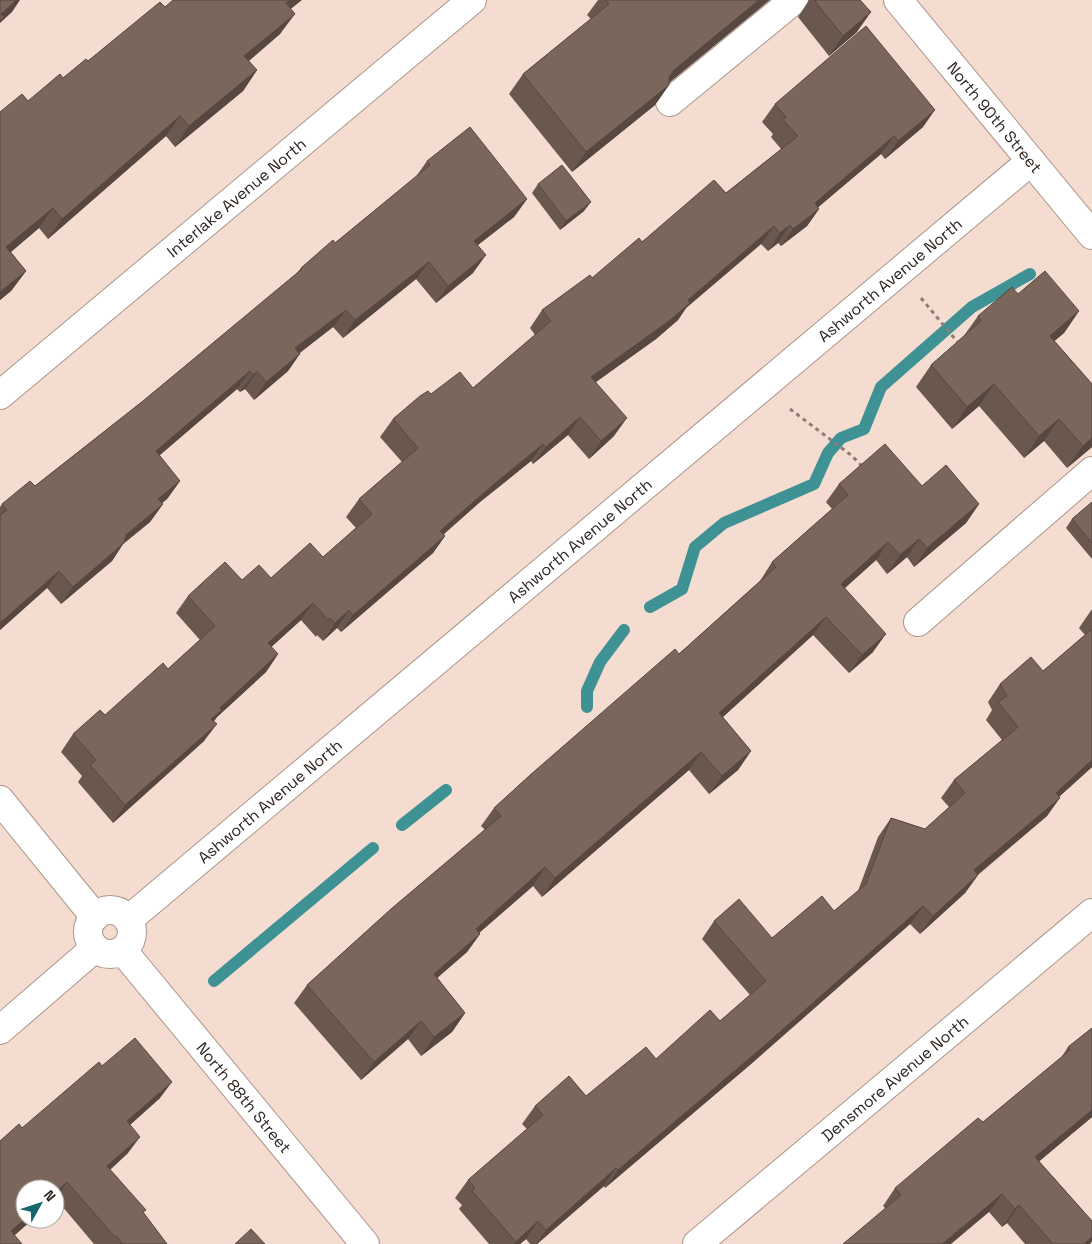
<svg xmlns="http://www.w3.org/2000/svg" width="1092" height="1244" font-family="'Space Grotesk',sans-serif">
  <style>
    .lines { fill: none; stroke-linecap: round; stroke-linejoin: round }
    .stream { stroke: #3e9294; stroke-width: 12 }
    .minor-casing { stroke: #ab958a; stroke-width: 30 }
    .path { stroke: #8e7d76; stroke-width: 3; stroke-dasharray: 4 4; stroke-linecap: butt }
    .minor { stroke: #fff; stroke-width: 28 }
    .wall { fill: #6a584f }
    .shaded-wall { fill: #564740 }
    .building { fill: #7b665c; stroke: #564740 }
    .labels { text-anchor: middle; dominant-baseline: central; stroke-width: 5; stroke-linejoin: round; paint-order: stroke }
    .street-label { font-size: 16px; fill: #2d2420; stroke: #fff }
  </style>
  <rect width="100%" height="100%" fill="#f4dcd1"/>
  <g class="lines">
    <!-- stream -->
    <path class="stream" d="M650 607 682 589 695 547 724 523 814 484 828 453 841 438 864 429 881 387 972 307 1030 274
      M587 707V691L600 662 624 630
      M402 825 446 790
      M214 981 373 848"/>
    <!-- minor casing -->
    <g class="minor-casing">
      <g id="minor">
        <path id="s1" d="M898 0 1092 235"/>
        <path d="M670 102 794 0"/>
        <path id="s2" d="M0 395 472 0"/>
        <path d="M918 622 1092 471"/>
        <path d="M0 800 95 917"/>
        <circle cx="110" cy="932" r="22"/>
        <path id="s3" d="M128 920 1031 161"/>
        <path id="s4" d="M123 951 365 1244"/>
        <path d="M0 1030 95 948"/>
        <path id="s5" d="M697 1244 1092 913"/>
      </g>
    </g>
    <!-- path -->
    <path class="path" d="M921 298 960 345
      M790 409 851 455 862 466"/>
    <!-- minor -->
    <use href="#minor" class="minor"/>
  </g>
  <!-- wall -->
  <path class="wall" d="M598 0H770L669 83V85L655 105 572 172 509 94 523 74 591 19 587 15Z
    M809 0H860L857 32 829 56 798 17Z
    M165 7 291 9 280 34 249 61 257 70 243 91 175 147 166 136 48 239 39 228 11 252 26 271 11 291 0 300V112L28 101 63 78Z
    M775 104 923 127 885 159 881 154 818 207 819 209 807 226 781 246 778 243 768 251 761 244 686 308 678 320 656 339 596 382 614 436 589 459 568 435 533 464 531 461 480 502 444 534 445 536 433 553 341 632 337 628 323 641 317 635 316 637 301 620 271 647 278 654 266 672 217 717 214 721 204 741 113 823 78 782 82 776 61 752 73 734 105 715 168 669 200 640 176 613 188 596 242 580 271 578 323 557 356 528 346 517 359 499 402 462 380 437 393 419 431 394 473 388 535 335 530 328 542 310 592 278 642 242 726 193 781 149 771 137 773 134 762 122Z
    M427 161 527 199 514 217 478 245 473 273 436 303 416 279 343 338 333 327 300 353 288 371 254 400 245 389 240 392 237 389 159 456 180 481 167 499 162 503 163 504 150 522 123 544 112 561 61 604 47 588 0 630V507L2 504 35 486 143 401 296 274 301 268 335 243 415 178Z
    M538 184 584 211 560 230 532 193Z
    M1018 294 1079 311 1064 333 1054 341 1092 384V447L1067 468 1044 441 1024 458 979 406 952 429 916 387 931 365 963 337 978 316Z
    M839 484 922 486 979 504 966 523 914 567 907 557 887 574 876 560 845 588 873 652 849 673 813 635 723 717 751 751 738 770 709 794 689 770 542 897 533 886 479 933 480 934 467 952 437 978 465 1013 452 1032 421 1056 408 1039 361 1080 294 1003 307 985 485 830 481 826 494 808 679 654 760 581 772 562 832 509 826 502Z
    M1092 502V559L1066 528 1072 519Z
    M1092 609V767L1059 797 1047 816 978 875 965 893 920 934 910 924 751 1064 605 1188 604 1186 537 1244H530L526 1239 520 1244H489L459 1209 462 1205 455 1198 468 1180 527 1129 522 1124 535 1106 586 1096 656 1059 720 1021 750 995 702 939 714 921 772 938 834 911 858 891 878 837 891 818 925 829 949 807 941 798 954 780 1002 740 986 720 992 710 988 702 1000 684 1043 671 1085 635 1079 628Z
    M1092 1028V1117L1039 1161 1092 1221V1241L1090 1244H1025L1007 1223 1002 1227 989 1212 885 1208 883 1206 895 1188 983 1122 1061 1058 1068 1047Z
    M102 1066 160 1098 130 1125 128 1153 110 1170 167 1244H94L56 1199 25 1219H33L15 1235 0 1244 22 1128Z"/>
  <!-- shaded-wall -->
  <path class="shaded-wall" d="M16 0H20L12 12 0 23V15Z
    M290 0H302L272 24 286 3Z
    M759 0H769L660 90 674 70Z
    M871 12 857 32 829 56 843 36Z
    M295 14 280 34 230 76 244 56Z
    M257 70 243 91 175 147 189 126Z
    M669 85 655 105 572 172 586 152Z
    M935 110 923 127 885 159 898 141Z
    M180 116 166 136 48 239 62 219Z
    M894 136 881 154 802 221 815 203Z
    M527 199 514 217 461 258 474 241Z
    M591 202 584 211 560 230 566 221Z
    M53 208 39 228 0 261 6 247Z
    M819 209 807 226 781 246 793 229Z
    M790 225 778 243 768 251 780 233Z
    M774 226 761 244 686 308 678 320 656 339 579 394 591 377 688 300Z
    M486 255 473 273 436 303 448 286Z
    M429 262 416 279 343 338 355 320Z
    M26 271 11 291 0 300V292Z
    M346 310 333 327 283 365 295 348Z
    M1079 311 1064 333 1034 358 1050 336Z
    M300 354 288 371 254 400 266 382Z
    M250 371 237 389 143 469 156 451Z
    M257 371 245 389 240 392 253 375Z
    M994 384 979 406 952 429 967 407Z
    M580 417 568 435 533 464 546 447Z
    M627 418 614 436 589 459 601 441Z
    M1059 419 1044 441 1024 458 1039 436Z
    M1092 438V447L1067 468 1083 446Z
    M543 444 531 461 480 502 428 548 440 531 493 485Z
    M180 481 167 499 146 516 158 499Z
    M163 504 150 522 123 544 112 561 61 604 73 587 126 535Z
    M979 504 966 523 914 567 927 548Z
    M445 536 433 553 341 632 353 615Z
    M919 539 907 557 887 574 900 555Z
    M888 542 876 560 829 602 841 584Z
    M59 571 47 588 0 630V623Z
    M313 603 301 620 256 661 268 643Z
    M349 610 337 628 323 641 335 623Z
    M826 617 813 635 706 732 719 713Z
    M886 634 873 652 849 673 862 655Z
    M278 654 266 672 217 717 209 728 199 736 220 708Z
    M217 724 204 741 113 823 125 805Z
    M751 751 738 770 709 794 722 776Z
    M701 752 689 770 542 897 555 878Z
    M1092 760V767L1043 811 1056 793Z
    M1060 798 1047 816 961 888 974 870Z
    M545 867 533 886 463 947 476 929Z
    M978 875 965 893 920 934 933 916Z
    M923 906 910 924 751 1064 605 1188 618 1170Z
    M480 934 467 952 421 992 434 974Z
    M465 1013 452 1032 421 1056 434 1037Z
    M421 1021 408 1039 361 1080 374 1062Z
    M172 1082 160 1098 115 1138 127 1121Z
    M1092 1110V1117L1023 1175 1035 1157Z
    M140 1137 128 1153 95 1183 107 1166Z
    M616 1168 604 1186 537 1244H536L546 1230Z
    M67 1182 56 1199 55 1200V1193Z
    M1002 1194 989 1212 951 1244H942Z
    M1019 1205 1007 1223 1002 1227 1015 1209Z
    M25 1219H33L4 1244 11 1231Z
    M538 1221 526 1239 520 1244H514L516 1242Z
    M1092 1237V1241L1090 1244H1084Z"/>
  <!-- building -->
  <path class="building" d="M0 0H16L1 14 4 17 0 21Z
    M173 0H290L286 3 295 14 244 56 257 70 189 126 180 116 62 219 53 208 6 247 26 271 0 292V112L22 94 28 101 60 74 63 78 86 59 88 61 160 2 165 7Z
    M605 0H759L674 70 669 77V85L586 152 523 74 609 4Z
    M814 0H860L871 12 843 36Z
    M866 26 935 110 898 141 894 136 815 203 819 209 793 229 790 225 780 233 774 226 688 300 690 303 669 321 591 377 627 418 601 441 580 417 546 447 543 444 493 485 440 531 445 536 353 615 349 610 335 623 330 618 328 620 313 603 268 643 278 654 220 708 222 710 211 719 217 724 125 805 90 765 96 760 73 734 100 710 105 715 163 663 168 669 215 626 188 596 225 562 242 580 259 565 271 578 310 543 323 557 372 514 359 499 418 448 393 419 420 396 428 391 431 394 460 372 473 388 551 321 542 310 590 275 592 278 639 238 642 242 714 180 726 193 798 136 783 120 786 117 775 104Z
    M470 127 527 199 474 241 486 255 448 286 429 262 355 320 346 310 295 348 300 354 266 382 257 371 253 375 250 371 156 451 180 481 158 499 163 504 126 535 124 543 73 587 59 571 0 623V515L7 510 2 504 30 481 35 486 143 401 302 269 301 268 333 240 335 243 430 165 427 161Z
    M562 165 591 202 566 221 538 184Z
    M1045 271 1079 311 1050 336 1092 384V438L1083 446 1059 419 1039 436 994 384 967 407 931 365 981 321 978 316 1012 287 1018 294Z
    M885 444 922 486 946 465 979 504 927 548 919 539 900 555 888 542 841 584 886 634 862 655 826 617 719 713 751 751 722 776 701 752 555 878 545 867 476 929 480 934 434 974 465 1013 434 1037 421 1021 374 1062 307 985 391 909 501 816 494 808 529 776 675 649 679 654 776 567 772 562 848 495 839 484Z
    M1092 502V543L1072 519Z
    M1092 629V760L1056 793 1060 798 974 870 978 875 933 916 923 906 764 1046 618 1170 616 1168 546 1230 538 1221 516 1242 472 1191 475 1188 468 1180 543 1115 535 1106 569 1076 586 1096 646 1047 656 1059 710 1010 720 1021 766 981 714 921 739 899 772 938 822 896 834 911 866 884 891 818 925 829 965 793 954 780 1018 727 998 702 1007 696 1000 684 1031 657 1043 671Z
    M1092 1028V1110L1035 1157 1092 1221V1237L1084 1244H1053L1019 1205 1015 1209 1002 1194 942 1244H843L901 1195 895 1188 978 1118 983 1122 1070 1050 1068 1047Z
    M135 1038 172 1082 127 1121 140 1137 107 1166 146 1210 143 1212 167 1244H123L116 1236 115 1237 67 1182 55 1193V1189H25V1219L11 1231 22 1244H0V1141L19 1124 22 1128 99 1062 102 1066Z
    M251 1229 265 1244H235Z"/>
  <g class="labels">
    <!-- street labels -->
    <g class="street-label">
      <text stroke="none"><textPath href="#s1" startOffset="152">North 90th Street</textPath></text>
      <text stroke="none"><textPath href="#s2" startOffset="308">Interlake Avenue North</textPath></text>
      <text stroke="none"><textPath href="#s3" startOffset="995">Ashworth Avenue North</textPath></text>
      <text stroke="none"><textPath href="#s3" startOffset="590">Ashworth Avenue North</textPath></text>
      <text stroke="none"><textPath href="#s3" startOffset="185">Ashworth Avenue North</textPath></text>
      <text stroke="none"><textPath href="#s5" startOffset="258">Densmore Avenue North</textPath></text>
      <text stroke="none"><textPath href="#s4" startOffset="190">North 88th Street</textPath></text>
    </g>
  </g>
  <!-- north arrow -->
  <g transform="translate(40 1204) rotate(50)"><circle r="24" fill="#ffffff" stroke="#aba7a6"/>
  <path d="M0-4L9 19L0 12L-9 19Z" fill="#176669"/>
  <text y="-8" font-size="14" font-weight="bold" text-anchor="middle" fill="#2d2420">N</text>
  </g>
</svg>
